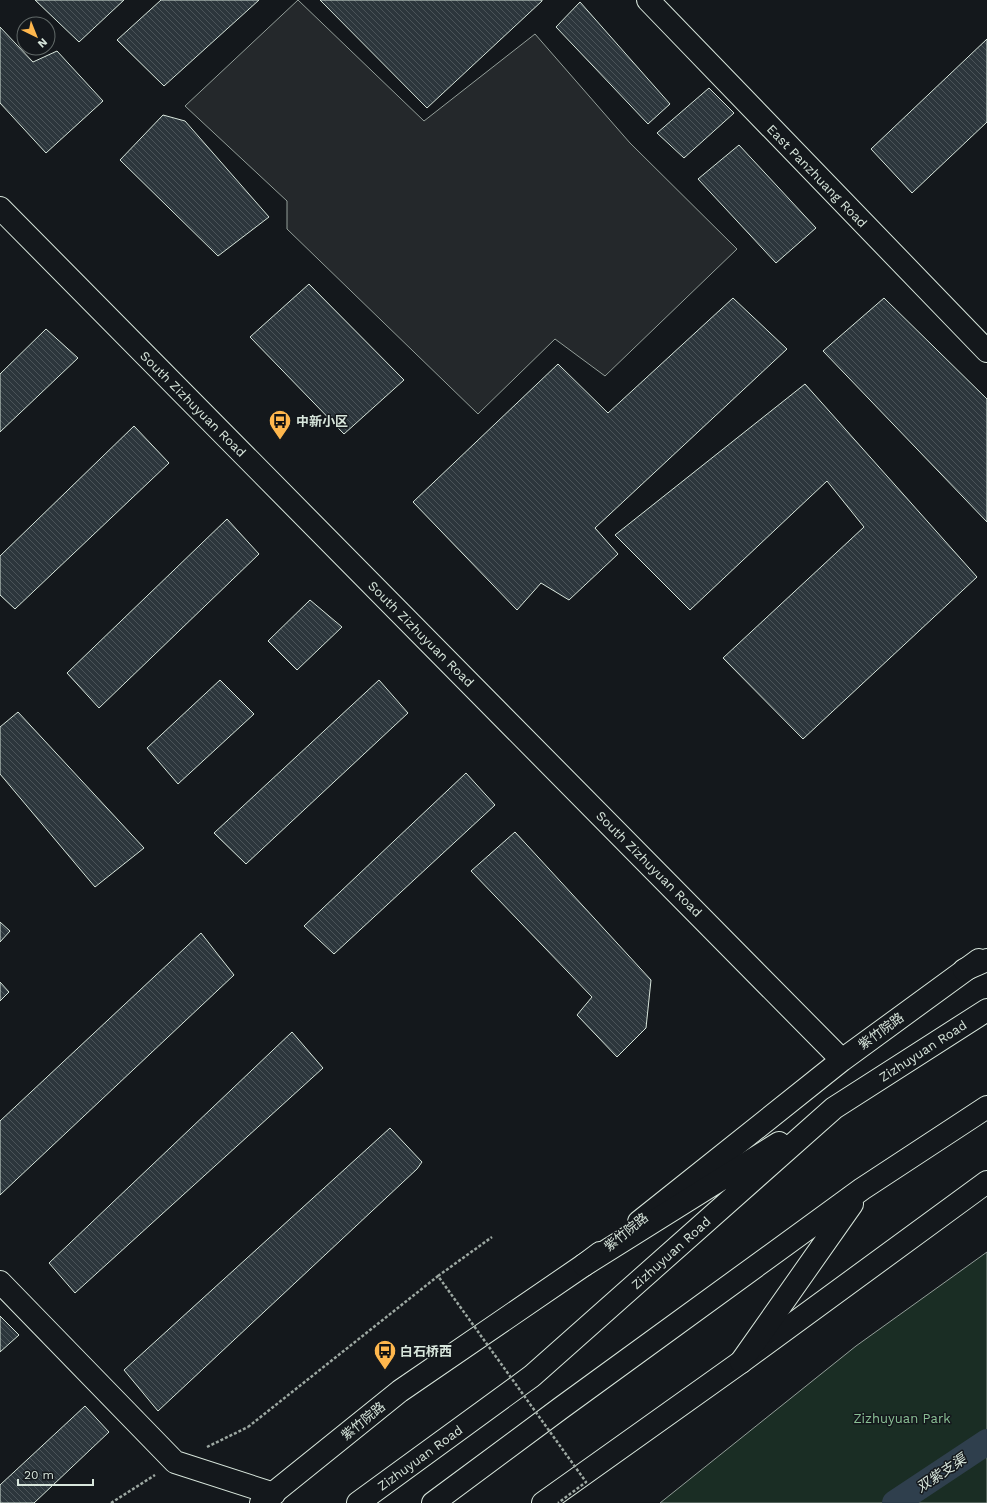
<svg xmlns="http://www.w3.org/2000/svg" width="987" height="1503" font-family="'Work Sans','Noto Sans SC',sans-serif">
  <style>
    .green { fill: #1a2d24; stroke: #939e99 }
    .parking { fill: #24282b; stroke: #939e99 }
    .lines { fill: none; stroke-linecap: round; stroke-linejoin: round }
    .canal { stroke: #2f3f4d; stroke-width: 26 }
    .building { fill: url(#building-back-hatch); stroke: #d8e6dc }
    .minor-casing { stroke: #d8e6dc; stroke-width: 24 }
    .tertiary-casing { stroke: #d8e6dc; stroke-width: 24 }
    .trunk-casing { stroke: #d8e6dc; stroke-width: 24 }
    .path { stroke: #9da8a2; stroke-width: 2.5; stroke-dasharray: 3 2; stroke-linecap: butt }
    .minor { stroke: #14181c; stroke-width: 22 }
    .tertiary { stroke: #14181c; stroke-width: 22 }
    .trunk { stroke: #14181c; stroke-width: 22 }
    .path-bridge { stroke: #9da8a2; stroke-width: 2.5; stroke-dasharray: 3 2; stroke-linecap: butt }
    .labels { text-anchor: middle; dominant-baseline: central; stroke-width: 3; stroke-linejoin: round; paint-order: stroke }
    .street-label { font-size: 13px; fill: #d8e6dc; stroke: #14181c }
    .poi-label { font-size: 13px; font-weight: bold; fill: #d8e6dc; stroke: #14181c; text-anchor: start }
    .park-label { font-size: 13px; fill: #8ac095; stroke: #14181c }
    .water-label { font-size: 14px; font-style: italic; fill: #d8e6dc; stroke: #14181c }
  </style>
  <defs>
    <pattern id="building-back-hatch" width="6" height="6" patternUnits="userSpaceOnUse"><rect width="6" height="6" fill="#2c363c"/><path d="M-1 5l2 2M0 0l6 6M5-1l2 2" fill="none" stroke="#4a5358"/></pattern>
  </defs>
  <rect width="100%" height="100%" fill="#14181c"/>
  <!-- green -->
  <path class="green" d="M987 1252V1503H660L856 1346Z"/>
  <!-- parking -->
  <path class="parking" d="M298 0 424 121 535 34 630 143 737 249 605 376 555 339 478 414 287 229V201L185 106Z"/>
  <g class="lines">
    <!-- canal -->
    <path class="canal" d="M895 1503 987 1442"/>
  </g>
  <!-- building -->
  <path class="building" d="M35 0H124L79 42Z
    M161 0H259L164 86 117 40Z
    M320 0H542V1L427 108Z
    M580 2 670 104 648 124 556 27Z
    M0 27 33 62 57 51 103 101 46 153 0 103Z
    M987 39V122L912 193 871 149Z
    M709 88 734 113 684 158 657 133Z
    M163 115 185 121 269 217 218 256 120 160Z
    M739 145 816 228 776 263 698 179Z
    M309 284 404 380 344 434 250 337Z
    M733 298 787 349 595 528 618 554 569 600 541 583 517 610 413 502 558 364 608 413Z
    M884 298 987 399V522L823 351Z
    M46 329 78 358 0 432V374Z
    M805 384 977 577 803 739 723 658 864 527 827 481 690 610 615 535Z
    M134 426 169 463 15 609 0 595V556Z
    M227 519 259 554 99 708 67 673Z
    M310 600 342 627 297 670 268 641Z
    M220 680 254 714 178 784 147 748Z
    M379 680 408 713 246 864 214 833Z
    M18 712 144 848 95 887 0 774V727Z
    M466 773 495 805 334 954 304 926Z
    M515 832 651 980 646 1028 617 1057 577 1015 592 997 471 871Z
    M0 922 10 931 0 942Z
    M201 933 234 975 0 1195V1121Z
    M0 982 9 992 0 1001Z
    M292 1032 323 1068 75 1293 49 1263Z
    M390 1128 422 1162 417 1169 158 1411 124 1370Z
    M0 1316 19 1335 0 1352Z
    M85 1406 109 1432 34 1503H0V1485Z"/>
  <g class="lines">
    <!-- minor casing -->
    <g class="minor-casing">
      <path id="minor" d="M648 0 987 351
        M0 1282 175 1462 274 1494"/>
    </g>
    <!-- tertiary casing -->
    <g class="tertiary-casing">
      <path id="tertiary" d="M0 208 842 1060
        M639 1222 842 1060 979 960
        M261 1503 400 1391 584 1265 600 1253
        M543 1503 741 1362 987 1182"/>
    </g>
    <!-- trunk casing -->
    <g class="trunk-casing">
      <path id="trunk" d="M964 970 987 960
        M584 1265 779 1143
        M741 1362 852 1204
        M358 1503 532 1376 834 1108 987 1010
        M433 1503 561 1408 862 1189 987 1107"/>
    </g>
    <!-- path -->
    <path class="path" d="M438 1276 492 1237
      M207 1447 248 1427
      M111 1503 155 1475"/>
    <!-- minor -->
    <use href="#minor" class="minor"/>
    <!-- tertiary -->
    <use href="#tertiary" class="tertiary"/>
    <!-- trunk -->
    <use href="#trunk" class="trunk"/>
    <!-- path-bridge -->
    <path class="path-bridge" d="M248 1427 438 1276 586 1482 558 1503"/>
  </g>
  <!-- icons -->
  <defs>
    <g id="bus-pin" transform="scale(1.15)"><path d="M0 17L-7.5 6A9.5 9.5 0 1 1 7.5 6Z" fill="#ffb74d" stroke="#14181c"/><path d="M-5-6H5V4H4V6H2V4H-2V6H-4V4H-5ZM-3.5-4V0h7V-4ZM-3.5 1.2v1.5H-2V1.2ZM2 1.2v1.5H3.5V1.2Z" fill="#111"/></g>
  </defs>
  <g fill-rule="evenodd">
    <use href="#bus-pin" x="280" y="421"/>
    <use href="#bus-pin" x="385" y="1351"/>
  </g>
  <g class="labels">
    <!-- street labels -->
    <g class="street-label">
      <text transform="translate(817 176) rotate(46)">East Panzhuang Road</text>
      <text transform="translate(193 404) rotate(45)">South Zizhuyuan Road</text>
      <text transform="translate(421 634) rotate(45)">South Zizhuyuan Road</text>
      <text transform="translate(649 864) rotate(45)">South Zizhuyuan Road</text>
      <text transform="translate(881 1031) rotate(-36)">紫竹院路</text>
      <text transform="translate(923 1051) rotate(-33)">Zizhuyuan Road</text>
      <text transform="translate(626 1232) rotate(-39)">紫竹院路</text>
      <text transform="translate(671 1253) rotate(-42)">Zizhuyuan Road</text>
      <text transform="translate(363 1421) rotate(-39)">紫竹院路</text>
      <text transform="translate(420 1458) rotate(-36)">Zizhuyuan Road</text>
    </g>
    <!-- poi labels -->
    <g class="poi-label">
      <text x="296" y="421">中新小区</text>
      <text x="400" y="1351">白石桥西</text>
    </g>
    <!-- park labels -->
    <g class="park-label">
      <text x="902" y="1418">Zizhuyuan Park</text>
    </g>
    <!-- water labels -->
    <g class="water-label">
      <text transform="translate(941 1473) rotate(-34)">双紫支渠</text>
    </g>
  </g>
  <!-- north arrow -->
  <g transform="translate(36 36) rotate(137)"><circle r="19" fill="#14181c" stroke="#626a69"/>
  <path d="M0-3L7 15L0 10L-7 15Z" fill="#ffb74d"/>
  <text y="-6" font-size="11" font-weight="bold" text-anchor="middle" fill="#d8e6dc">N</text>
  </g>
  <!-- scale -->
  <path d="M18 1479v6h75v-6" fill="none" stroke="#d8e6dc" stroke-width="2"/>
  <text x="24" y="1479" font-size="12" fill="#d8e6dc" stroke="#14181c" stroke-width="3" paint-order="stroke">20 m</text>
</svg>
